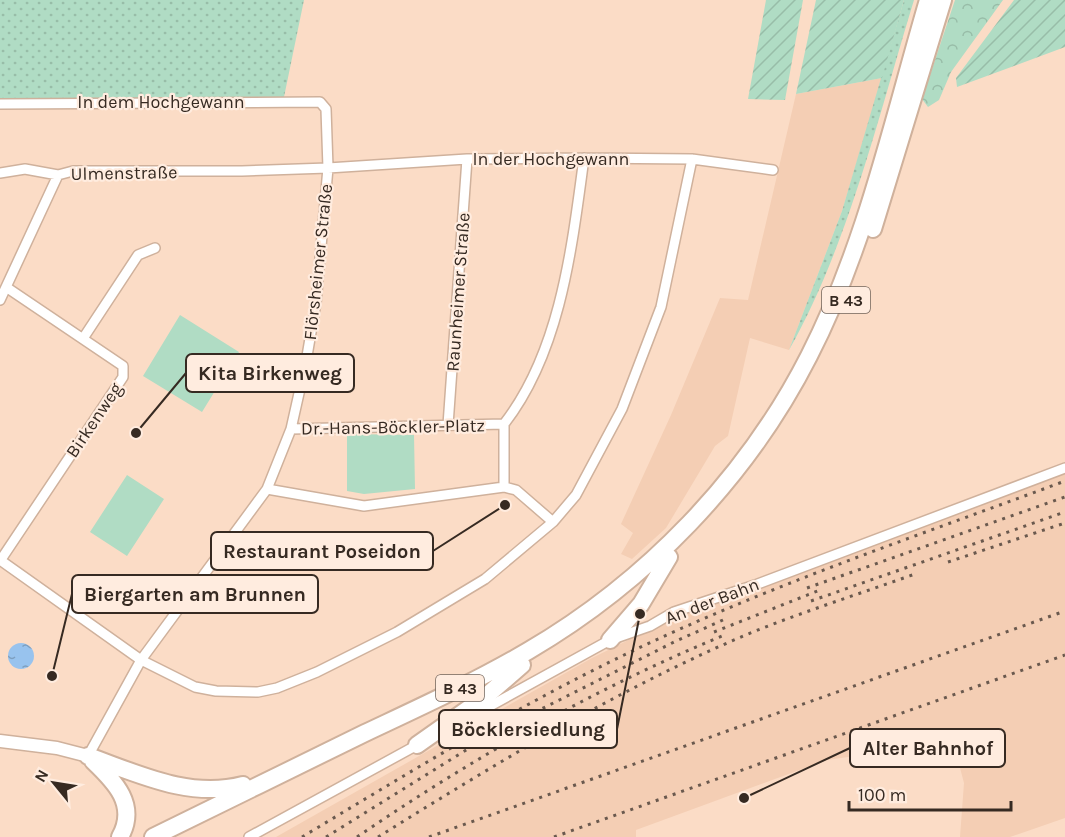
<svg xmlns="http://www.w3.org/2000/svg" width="1065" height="837" font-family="Karla,sans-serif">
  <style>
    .built { fill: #f4ceb4 }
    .grass { fill: url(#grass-dots) }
    .forest { fill: url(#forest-crowns) }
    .park { fill: #b0dcc4 }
    .garden { fill: url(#garden-furrows) }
    .water { fill: url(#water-ripples) }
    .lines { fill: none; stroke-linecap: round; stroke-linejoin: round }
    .street-casing { stroke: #cfb19c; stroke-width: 12 }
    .secondary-casing { stroke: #cfb19c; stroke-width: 15 }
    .highway-casing { stroke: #cfb19c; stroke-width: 20 }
    .street { stroke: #fff; stroke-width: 9 }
    .secondary { stroke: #fff; stroke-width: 12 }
    .highway { stroke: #fff; stroke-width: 16 }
    .rail { stroke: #6a594e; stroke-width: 3; stroke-dasharray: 3 6; stroke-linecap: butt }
    .labels { text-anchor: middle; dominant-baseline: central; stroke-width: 4.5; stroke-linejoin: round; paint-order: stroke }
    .shield { fill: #ffecdf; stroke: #72645b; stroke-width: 1.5 }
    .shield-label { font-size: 16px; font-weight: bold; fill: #362a22 }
    .street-label { font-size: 18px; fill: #362a22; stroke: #ffecdf }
    .leader { fill: none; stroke: #362a22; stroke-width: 2 }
    .callout-dot { fill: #362a22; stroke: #ffecdf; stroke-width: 2 }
    .callout { fill: #ffecdf; stroke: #362a22; stroke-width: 2 }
    .callout-label { font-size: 20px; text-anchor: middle; font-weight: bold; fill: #362a22 }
  </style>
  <defs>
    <pattern id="grass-dots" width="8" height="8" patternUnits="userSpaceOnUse" patternTransform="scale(1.5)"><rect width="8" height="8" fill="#b0dcc4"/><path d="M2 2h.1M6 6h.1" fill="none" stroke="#98bda8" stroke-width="1.8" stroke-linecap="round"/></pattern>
    <pattern id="forest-crowns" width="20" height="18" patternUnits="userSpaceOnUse" patternTransform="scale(1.5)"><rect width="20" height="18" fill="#b0dcc4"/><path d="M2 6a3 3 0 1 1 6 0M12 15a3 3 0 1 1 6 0" fill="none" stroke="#98bda8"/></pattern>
    <pattern id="garden-furrows" width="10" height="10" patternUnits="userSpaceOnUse" patternTransform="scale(1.5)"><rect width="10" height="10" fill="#b0dcc4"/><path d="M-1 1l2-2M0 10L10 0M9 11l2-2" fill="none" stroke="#98bda8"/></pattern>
    <pattern id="water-ripples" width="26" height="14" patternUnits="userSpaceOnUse" patternTransform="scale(1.5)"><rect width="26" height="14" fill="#98c3ee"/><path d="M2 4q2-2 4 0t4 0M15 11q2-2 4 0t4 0" fill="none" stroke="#7d9fc0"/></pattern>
  </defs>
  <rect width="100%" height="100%" fill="#fbdcc6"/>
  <!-- built -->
  <path class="built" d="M882 78 842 211 789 350 750 338 728 436 715 446 666 528 632 559 621 554 633 533 621 524 671 415 720 298 748 300 796 94Z
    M1065 470V818L1010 837H960L964 783 955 749 876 753 827 760 636 830V837H276L592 658 665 622Z"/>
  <!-- grass -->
  <path class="grass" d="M0 0H304L284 97 0 99Z
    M904 0H914C879 114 848 246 789 350L842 211Z"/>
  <!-- forest -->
  <path class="forest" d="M955 0H1003L951 72 939 100 928 107 922 99Z"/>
  <!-- park -->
  <path class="park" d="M180 315 239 352 202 412 143 376Z
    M347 434 414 435 415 489 364 494 347 491Z
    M127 475 164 499 127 556 90 532Z"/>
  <!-- garden -->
  <path class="garden" d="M766 0H803L785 100 748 99Z
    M816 0H904L882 78 796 94Z
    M1014 0H1065V47L957 87 956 78Z"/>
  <!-- water -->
  <path class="water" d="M8 656a13 13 0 1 1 26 0a13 13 0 1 1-26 0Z"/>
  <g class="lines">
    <!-- street casing -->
    <g class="street-casing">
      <path id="street" d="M0 104 320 102 326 109 328 168 316 303 306 362 291 429 267 489 141 660 88 756
        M0 173 25 169 58 175 73 171H242L328 168 467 159 584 158 692 159 773 170
        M0 300 58 175
        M84 337 138 255 155 248
        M504 424C561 351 572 246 584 158
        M448 425 467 159
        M291 429 504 424
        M504 487V424
        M267 489 364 506 504 487 516 490 553 522
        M0 560 141 660 195 687 216 691 258 692 277 688 317 672 397 632 485 579 553 522 576 495 622 409 661 307 692 159
        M0 561 123 377V366L6 287
        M461 722 610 640 650 626 674 612 755 585 1065 468
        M249 837 419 744"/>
    </g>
    <!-- secondary casing -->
    <g class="secondary-casing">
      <path id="secondary" d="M0 741 57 748 88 756"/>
    </g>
    <!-- highway casing -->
    <g class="highway-casing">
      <path id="highway" d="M873 229 943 0
        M610 640 641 604 669 557
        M417 745 485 697 522 665
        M88 756C139 774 189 799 243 785
        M93 761C115 782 138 805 120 837
        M153 837C224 802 294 768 365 733 420 707 475 682 528 651 646 582 747 478 809 356 866 245 893 119 928 0"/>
    </g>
    <!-- street -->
    <use href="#street" class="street"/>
    <!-- secondary -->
    <use href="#secondary" class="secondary"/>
    <!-- highway -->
    <use href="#highway" class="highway"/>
    <!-- rail -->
    <path class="rail" d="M948 562 1065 523
      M807 588 1065 497
      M811 601 1065 512
      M714 632 820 590
      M302 837C405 775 509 711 618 658 761 588 915 537 1065 481
      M326 837 492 734 674 642 723 620
      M357 837C473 758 597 687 727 634
      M378 837C497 763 618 689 748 634 802 612 859 594 915 574
      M429 837 1065 611
      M554 837 1065 655"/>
  </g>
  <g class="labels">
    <!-- shield labels -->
    <g class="shield">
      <rect x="822" y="287" width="48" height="26" rx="4.5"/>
      <rect x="436" y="675" width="48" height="26" rx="4.5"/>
    </g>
    <g class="shield-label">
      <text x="846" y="300">B 43</text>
      <text x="460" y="688">B 43</text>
    </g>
    <!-- street labels -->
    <g class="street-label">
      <text x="161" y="102">In dem Hochgewann</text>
      <text x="551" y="159">In der Hochgewann</text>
      <text transform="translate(124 173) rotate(-1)">Ulmenstraße</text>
      <text transform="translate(318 262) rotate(-84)">Flörsheimer Straße</text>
      <text transform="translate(458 292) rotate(-86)">Raunheimer Straße</text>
      <text transform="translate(94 420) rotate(-56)">Birkenweg</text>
      <text transform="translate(393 427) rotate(-1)">Dr.-Hans-Böckler-Platz</text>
      <text transform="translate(712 601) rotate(-21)">An der Bahn</text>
    </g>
  </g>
  <!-- callouts -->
  <path class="leader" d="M136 433L186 373M505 505L433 551M52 676L72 594M640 614L617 729M744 798L850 748"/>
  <g class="callout-dot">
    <circle cx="136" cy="433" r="6"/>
    <circle cx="505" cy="505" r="6"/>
    <circle cx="52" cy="676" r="6"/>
    <circle cx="640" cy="614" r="6"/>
    <circle cx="744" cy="798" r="6"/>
  </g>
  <g class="callout">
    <rect x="186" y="354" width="168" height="38" rx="6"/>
    <rect x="211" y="532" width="222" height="38" rx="6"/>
    <rect x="72" y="575" width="246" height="38" rx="6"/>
    <rect x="439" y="710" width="178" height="38" rx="6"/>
    <rect x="850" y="729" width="155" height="38" rx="6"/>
  </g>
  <g class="callout-label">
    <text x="270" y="380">Kita Birkenweg</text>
    <text x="322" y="558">Restaurant Poseidon</text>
    <text x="195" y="601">Biergarten am Brunnen</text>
    <text x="528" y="736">Böcklersiedlung</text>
    <text x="928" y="755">Alter Bahnhof</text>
  </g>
  <!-- north arrow -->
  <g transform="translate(54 783) rotate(300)" stroke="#ffecdf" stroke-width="4.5" paint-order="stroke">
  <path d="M0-4.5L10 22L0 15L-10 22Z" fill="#362a22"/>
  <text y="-9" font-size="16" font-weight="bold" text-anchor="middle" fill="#362a22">N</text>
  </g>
  <!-- scale -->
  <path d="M849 801v9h162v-9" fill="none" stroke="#362a22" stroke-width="3"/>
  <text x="858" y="801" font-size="18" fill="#362a22" stroke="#ffecdf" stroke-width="4.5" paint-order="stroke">100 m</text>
</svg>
